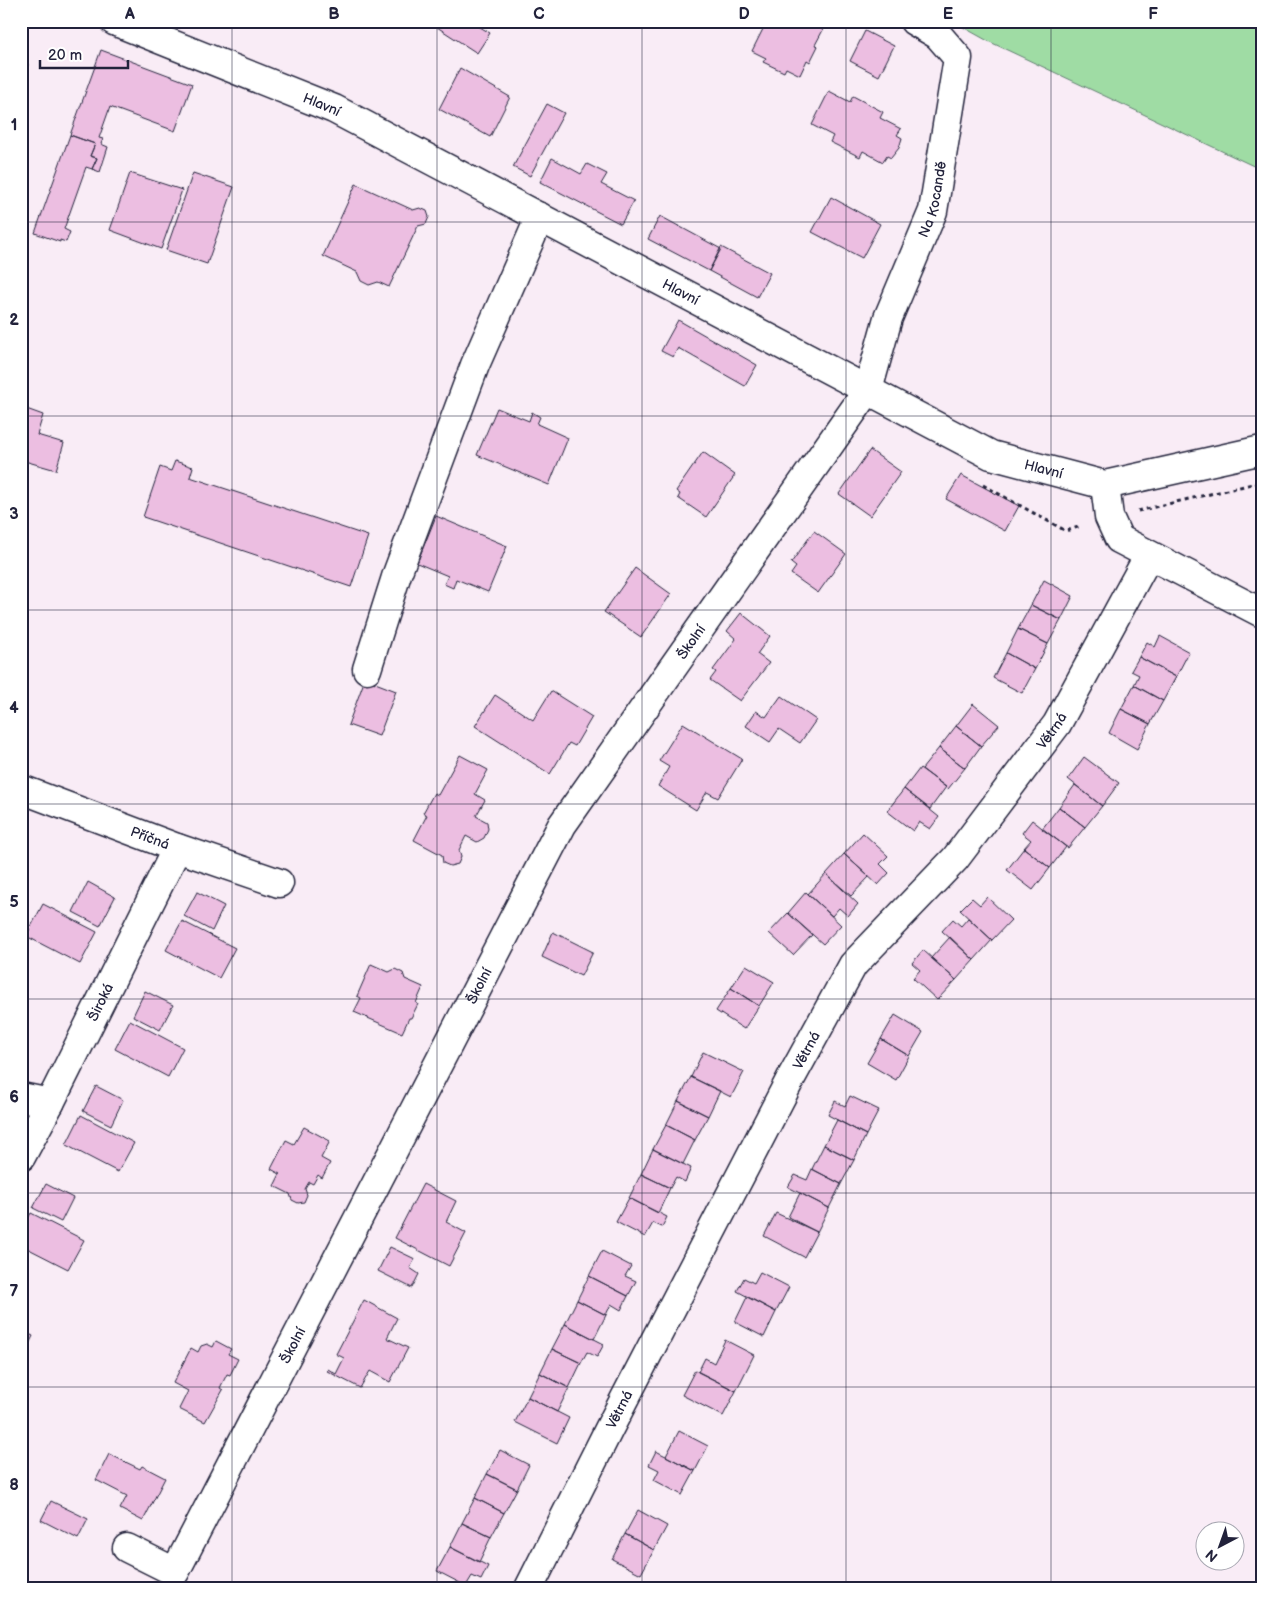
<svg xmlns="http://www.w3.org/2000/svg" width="1283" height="1609" font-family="'Balsamiq Sans',sans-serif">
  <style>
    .green { fill: #9fdca4; stroke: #607f70 }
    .building { fill: #ecbee1; stroke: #22223b }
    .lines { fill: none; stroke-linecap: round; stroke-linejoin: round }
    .minor-casing { stroke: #22223b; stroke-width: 31 }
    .path { stroke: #22223b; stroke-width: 3; stroke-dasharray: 4 4; stroke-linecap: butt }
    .minor { stroke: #fff; stroke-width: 28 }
    .grid { fill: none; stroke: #22223b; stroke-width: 1; stroke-opacity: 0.55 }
    .labels { text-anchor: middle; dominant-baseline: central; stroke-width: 4; stroke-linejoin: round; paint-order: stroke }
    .street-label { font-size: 14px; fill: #22223b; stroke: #fff }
    .neatline { fill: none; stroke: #22223b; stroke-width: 2 }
    .grid-label { font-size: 16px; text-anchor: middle; font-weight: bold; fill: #22223b }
  </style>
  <rect width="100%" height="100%" fill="#f9ecf6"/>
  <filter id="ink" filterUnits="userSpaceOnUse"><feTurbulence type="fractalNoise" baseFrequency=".02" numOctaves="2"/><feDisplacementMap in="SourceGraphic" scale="10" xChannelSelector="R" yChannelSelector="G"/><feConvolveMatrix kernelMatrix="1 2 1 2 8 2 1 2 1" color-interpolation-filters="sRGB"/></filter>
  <g filter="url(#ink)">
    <!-- green -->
    <path class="green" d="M952 21H1262V170L988 41Z"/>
    <!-- building -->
    <path class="building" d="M441 21H470L490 33 477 53 437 27Z
      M757 21H806L823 30 815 45 818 46 810 62 807 60 800 75 786 68 784 72 763 62 766 58 752 51 765 25Z
      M865 31 894 46 879 76 850 61Z
      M101 50 192 84 175 131 110 107 99 138 103 139 101 144 108 147 100 172 92 169 97 158 90 156 95 144 70 135Z
      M21 63 28 64 21 97Z
      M460 68 510 97 490 137 439 109Z
      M829 91 850 102 853 96 883 112 880 118 901 129 897 135 902 138 899 148 891 158 887 156 883 162 863 151 860 157 830 142 833 136 812 125Z
      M547 104 564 113 530 176 513 167Z
      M70 135 95 144 90 156 97 158 92 169 86 167 64 229 70 232 66 242 60 240V242L35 233Z
      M552 158 581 174 587 164 607 174 601 184 634 201 621 224 540 182Z
      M130 173 182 190 161 249 110 230Z
      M193 173 234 187 207 264 166 250Z
      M356 184 413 210 420 208 427 211 429 217 426 224 418 226 389 287 378 282 369 285 361 281 357 272 323 256Z
      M831 197 880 224 862 258 812 232Z
      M660 216 721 249 709 271 648 239Z
      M721 247 770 273 757 297 709 271Z
      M678 320 757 365 745 386 678 348 673 357 661 351Z
      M21 407 43 415 37 435 64 443 56 470 21 460Z
      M497 408 529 421 532 412 540 417 537 424 568 438 549 485 477 455Z
      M870 450 901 472 870 516 839 494Z
      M703 452 735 475 706 517 678 498 680 494 676 491Z
      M175 461 193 467 190 477 368 536 351 587 143 517 160 467 171 471Z
      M961 475 1019 506 1005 531 946 499Z
      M436 516 507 546 488 592 456 579 453 588 444 584 448 576 417 563Z
      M814 531 846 554 818 593 791 574 796 567 791 563Z
      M635 568 671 594 641 637 604 612Z
      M1044 580 1073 596 1061 620 1031 605Z
      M1031 605 1061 620 1048 644 1018 629Z
      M741 613 770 636 757 654 769 663 740 701 710 680 716 672 713 670 736 639 727 631Z
      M1018 629 1048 644 1035 669 1006 653Z
      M1160 636 1189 652 1176 677 1139 657 1147 642 1155 647Z
      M1006 653 1035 669 1022 693 993 678Z
      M1139 657 1176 677 1163 701 1134 685 1139 675 1131 671Z
      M365 679 396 691 379 736 348 725Z
      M1134 685 1163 701 1150 724 1121 709Z
      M551 691 592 717 575 746 569 743 550 774 475 726 495 695 533 720Z
      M781 696 816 720 800 743 779 729 770 742 746 726 756 711 766 717Z
      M973 704 999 725 981 746 956 726Z
      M1121 709 1150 724 1137 749 1109 733Z
      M683 723 742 759 718 798 707 792 696 810 658 786 669 767 659 761Z
      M956 726 981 746 965 768 939 748Z
      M939 748 965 768 948 789 922 769Z
      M460 755 488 770 475 794 485 800 476 816 487 822 488 829 484 838 477 842 466 836 459 850 461 857 458 864 450 866 443 863 442 855 414 840 427 815 423 813 434 793 438 795Z
      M1084 757 1119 783 1102 806 1068 779Z
      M920 768 946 787 930 809 904 789Z
      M1075 785 1102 806 1085 827 1059 807Z
      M904 789 939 817 930 829 919 822 913 831 887 811Z
      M1059 807 1085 827 1068 848 1042 829Z
      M1032 820 1066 847 1050 868 1024 848 1031 840 1022 833Z
      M863 833 888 856 880 864 889 873 878 885 844 854Z
      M1024 848 1050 868 1033 890 1007 870Z
      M844 854 869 877 851 896 826 874Z
      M826 874 858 904 848 916 839 908 832 916 808 894Z
      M88 882 115 897 100 926 73 912Z
      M197 892 224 906 212 931 184 916Z
      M806 892 841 925 823 944 788 913Z
      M987 897 1011 920 992 940 960 910 972 898 980 905Z
      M43 904 97 932 80 964 26 936Z
      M788 913 812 935 793 955 769 933Z
      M968 918 992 940 974 960 942 931 953 919 961 926Z
      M182 921 235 948 219 978 166 950Z
      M553 932 593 952 581 976 542 957Z
      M950 937 974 960 956 980 931 958Z
      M923 950 956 980 937 1000 913 978 920 970 912 963Z
      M371 964 389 972 395 969 403 973 405 979 423 987 416 1003 418 1004 411 1018H409L402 1033 354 1012 361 998 357 996Z
      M746 965 774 982 759 1006 731 988Z
      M731 988 759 1006 744 1029 716 1011Z
      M145 991 173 1005 160 1030 133 1016Z
      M895 1015 923 1032 909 1056 881 1039Z
      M130 1020 183 1048 168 1077 115 1049Z
      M881 1039 909 1056 896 1080 867 1063Z
      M703 1052 744 1072 731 1097 691 1077Z
      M691 1077 720 1091 708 1116 678 1101Z
      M96 1086 123 1100 111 1125 83 1111Z
      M850 1096 879 1110 866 1135 828 1115 835 1101 845 1106Z
      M678 1101 708 1116 695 1140 666 1125Z
      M81 1115 134 1143 118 1172 66 1145Z
      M837 1120 866 1135 854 1160 824 1145Z
      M666 1125 695 1140 683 1164 653 1149Z
      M304 1127 330 1141 321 1158 330 1163 322 1178 318 1175 313 1184 309 1182 305 1189 307 1195 304 1202 298 1203 292 1200 290 1194 274 1186 280 1174 271 1169 286 1140 294 1144Z
      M824 1145 854 1160 841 1184 812 1169Z
      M653 1149 691 1168 685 1182 676 1177 670 1188 641 1174Z
      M812 1169 841 1184 829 1208 788 1187 795 1175 807 1180Z
      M641 1174 670 1188 658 1213 629 1198Z
      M46 1184 73 1198 61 1222 33 1208Z
      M423 1184 456 1201 446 1222 466 1233 449 1266 395 1238Z
      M800 1193 829 1208 817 1232 788 1217Z
      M629 1198 667 1217 662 1227 653 1223 645 1237 616 1222Z
      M31 1213 84 1240 68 1269 21 1245V1231Z
      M776 1213 817 1232 804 1257 764 1236Z
      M390 1247 415 1259 410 1268 419 1274 412 1288 378 1271Z
      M602 1251 631 1266 625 1276 636 1281 628 1296 589 1276Z
      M760 1272 789 1287 776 1312 737 1291 744 1278 754 1283Z
      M589 1276 628 1296 621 1310 611 1304 606 1315 577 1300Z
      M747 1297 776 1312 764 1337 735 1322Z
      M364 1300 397 1318 387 1338 408 1348 390 1382 370 1371 360 1388 327 1371 328 1369 336 1374 344 1358 336 1354Z
      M577 1300 606 1315 594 1339 565 1324Z
      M565 1324 604 1344 597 1357 587 1352 581 1363 552 1349Z
      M21 1330 33 1336 21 1360Z
      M725 1340 754 1355 736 1391 698 1372 705 1358 714 1363Z
      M216 1341 231 1349 228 1354 238 1359 230 1375 227 1374 220 1388 223 1390 205 1422 179 1409 188 1391 173 1383 191 1348 198 1352 201 1346 207 1344 213 1347Z
      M552 1349 581 1363 569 1388 540 1373Z
      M695 1370 736 1391 723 1416 682 1395Z
      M540 1373 569 1388 557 1412 528 1397Z
      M528 1397 569 1418 557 1443 515 1422Z
      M679 1431 708 1446 695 1471 666 1456Z
      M500 1450 529 1465 517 1489 487 1474Z
      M656 1451 695 1471 682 1495 654 1480 659 1470 649 1465Z
      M109 1454 140 1469 142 1466 165 1478 143 1521 120 1509 127 1496 96 1480Z
      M487 1474 517 1489 504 1513 475 1498Z
      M475 1498 504 1513 491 1537 462 1523Z
      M51 1501 88 1519 78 1539 41 1520Z
      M638 1510 667 1526 654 1550 625 1534Z
      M462 1523 491 1537 479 1562 450 1547Z
      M625 1534 654 1550 641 1574 612 1559Z
      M450 1547 488 1566 481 1580 472 1576 466 1586 437 1571Z"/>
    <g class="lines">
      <!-- minor casing -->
      <g class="minor-casing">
        <g id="minor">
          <path id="s1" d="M114 21 334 109 991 455 1105 485 1262 450"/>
          <path d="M1105 485 1109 517 1119 539 1262 613"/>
          <path d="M367 669 397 574 475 365 540 217"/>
          <path id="s2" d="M21 789 177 848 279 883"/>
          <path d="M21 1097 50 1103"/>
          <path id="s3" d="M21 1157 50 1103 177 848"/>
          <path id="s4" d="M127 1548 175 1572 562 825 868 390 888 318 933 211 958 58 938 35 914 21"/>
          <path id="s5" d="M529 1588 610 1427 791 1078 853 965 955 859 1057 724 1149 555"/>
        </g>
      </g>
      <!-- path -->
      <path class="path" d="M983 485 1066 531 1081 526
        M1138 511 1261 482"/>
      <!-- minor -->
      <use href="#minor" class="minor"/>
    </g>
  </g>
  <!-- grid -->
  <path class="grid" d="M232 21V1588M437 21V1588M642 21V1588M846 21V1588M1051 21V1588M21 222H1262M21 416H1262M21 610H1262M21 804H1262M21 999H1262M21 1193H1262M21 1387H1262"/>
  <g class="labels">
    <!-- street labels -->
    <g class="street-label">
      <text stroke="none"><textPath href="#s1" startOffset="224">Hlavní</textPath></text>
      <text stroke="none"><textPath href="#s4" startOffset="1629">Na Kocandě</textPath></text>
      <text stroke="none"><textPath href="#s1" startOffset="629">Hlavní</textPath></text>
      <text stroke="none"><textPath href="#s1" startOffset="1034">Hlavní</textPath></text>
      <text stroke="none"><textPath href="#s4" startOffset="1119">Školní</textPath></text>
      <text stroke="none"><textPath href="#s5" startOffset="1010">Větrná</textPath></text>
      <text stroke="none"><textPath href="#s2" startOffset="138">Příčná</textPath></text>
      <text stroke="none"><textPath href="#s4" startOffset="714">Školní</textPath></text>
      <text stroke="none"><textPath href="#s3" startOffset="174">Široká</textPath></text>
      <text stroke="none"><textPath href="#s5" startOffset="605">Větrná</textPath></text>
      <text stroke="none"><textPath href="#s4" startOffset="309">Školní</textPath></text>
      <text stroke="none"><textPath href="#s5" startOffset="200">Větrná</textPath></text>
    </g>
  </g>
  <!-- margin -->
  <rect width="1283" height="1609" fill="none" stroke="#fff" stroke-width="55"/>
  <!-- north arrow -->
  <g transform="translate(1220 1546) rotate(221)"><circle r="24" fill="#ffffff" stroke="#a7a7b1"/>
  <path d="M0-4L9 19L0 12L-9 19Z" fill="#22223b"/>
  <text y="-8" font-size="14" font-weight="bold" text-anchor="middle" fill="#22223b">N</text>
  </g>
  <!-- scale -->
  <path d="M40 60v8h88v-8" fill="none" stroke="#22223b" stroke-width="2.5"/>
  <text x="48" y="60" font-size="15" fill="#22223b" stroke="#ffffff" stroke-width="4" paint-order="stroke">20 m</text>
  <rect x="28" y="28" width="1228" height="1554" class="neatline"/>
  <g class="grid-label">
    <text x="130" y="19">A</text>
    <text x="334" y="19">B</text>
    <text x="539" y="19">C</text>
    <text x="744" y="19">D</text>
    <text x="948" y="19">E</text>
    <text x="1153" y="19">F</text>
    <text x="14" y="130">1</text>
    <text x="14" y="325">2</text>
    <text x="14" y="519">3</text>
    <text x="14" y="713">4</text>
    <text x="14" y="907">5</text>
    <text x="14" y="1102">6</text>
    <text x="14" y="1296">7</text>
    <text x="14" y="1490">8</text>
  </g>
</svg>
